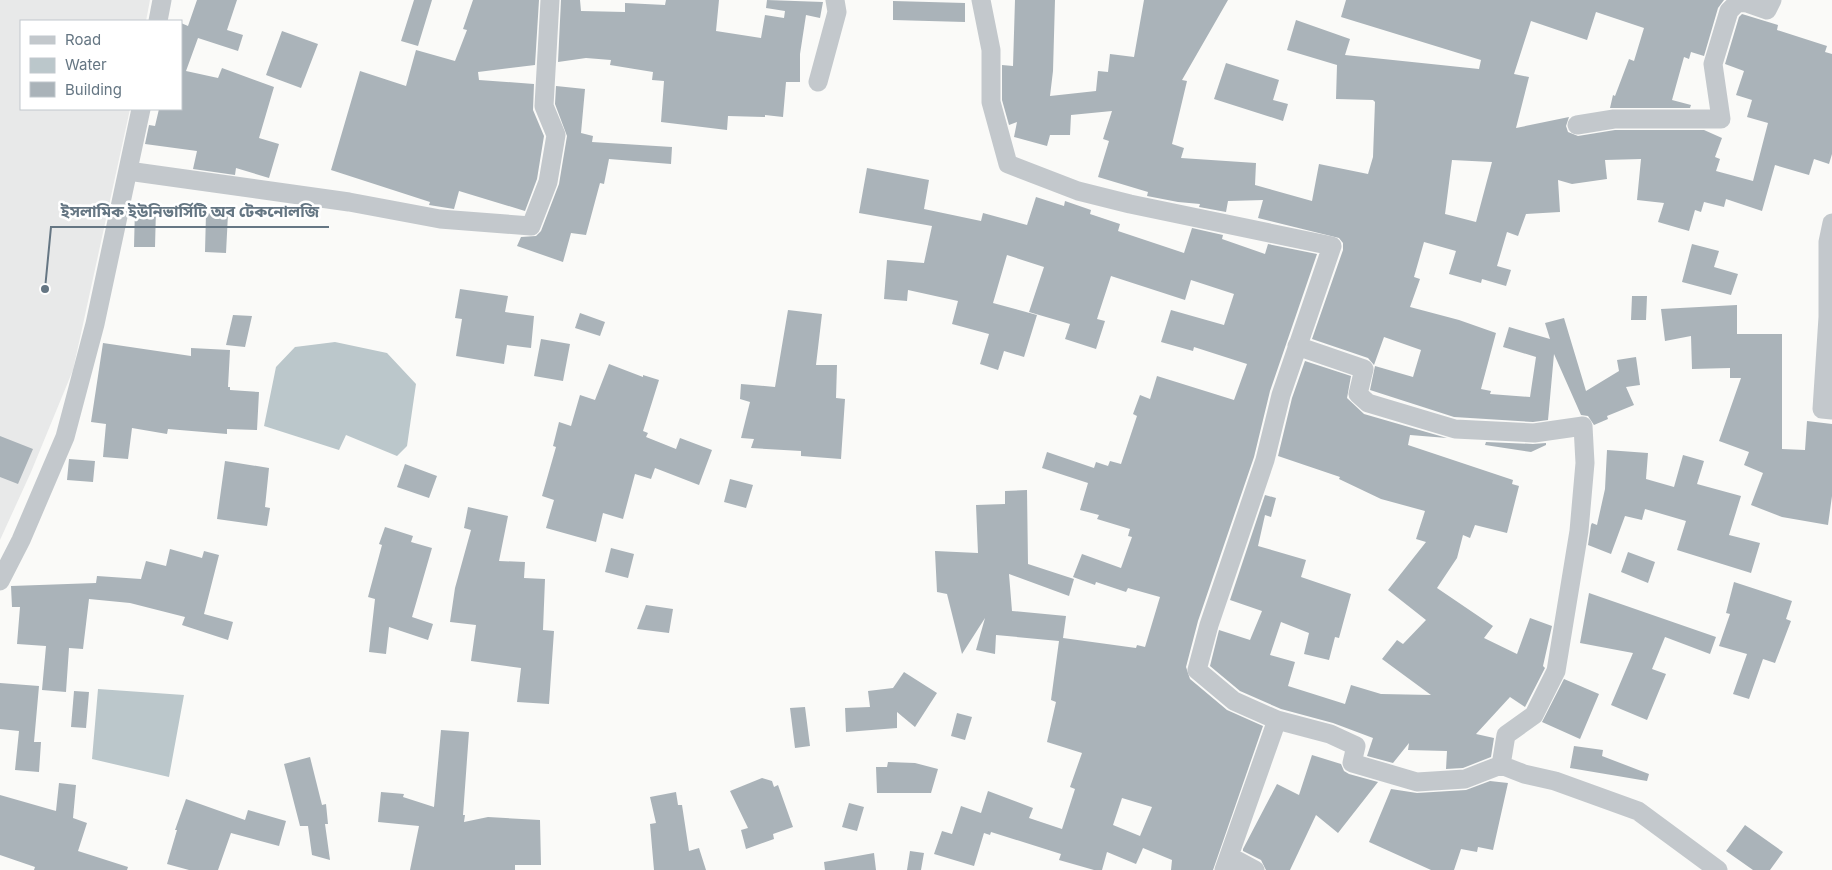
<svg xmlns="http://www.w3.org/2000/svg" width="1832" height="870" font-family="Inter,'Noto Sans Bengali',sans-serif">
  <style>
    .built { fill: #e8e9e9 }
    .water { fill: #bbc7cb }
    .building { fill: #aab3b9; fill-rule: evenodd }
    .lines { fill: none; stroke-linecap: round; stroke-linejoin: round }
    .minor { stroke: #c3c8cc; stroke-width: 19 }
    .leader { fill: none; stroke: #657683; stroke-width: 2 }
    .callout-dot { fill: #657683; stroke: #fff; stroke-width: 2 }
    .callout-label { font-size: 16px; text-anchor: middle; font-weight: bold; fill: #657683; stroke: #fff; stroke-width: 5; stroke-linejoin: round; paint-order: stroke }
  </style>
  <rect width="100%" height="100%" fill="#fafaf8"/>
  <!-- built -->
  <path class="built" d="M0 0H150L146 21H21V109H130L73 370 31 472 0 540Z"/>
  <!-- water -->
  <path class="water" d="M335 342 387 353 416 384 407 446 397 456 346 435 339 450 264 426 276 367 295 347Z
    M98 689 184 695 169 777 92 759Z"/>
  <!-- building -->
  <path class="building" d="M197 0H237L227 30 243 35 238 51 198 38 186 71 218 78 222 68 274 87 259 138 279 144 269 178 236 168 235 175 193 169 197 151 145 144 149 125 155 126 159 109H181V23L188 26Z
    M414 0H432L418 46 401 41Z
    M473 0H539L535 65 478 72 479 80 534 84 533 110 544 136 537 179 525 211 459 191 454 209 429 205 430 202 331 170 360 71 406 86 416 50 455 61 467 30 463 29Z
    M561 0H580L581 11 625 12V3L665 5 666 0H719L716 31 761 38 765 15 784 18 785 11 766 8 767 0 823 2 820 18 806 15 800 54V82H786L783 117 765 115V117L728 116 727 130 661 122 664 81 652 80 653 72 610 65 611 60 586 58 558 62Z
    M1015 0H1055L1053 71 1050 96 1096 91 1098 71 1108 72 1110 54 1134 57 1144 0H1228L1182 80 1187 81 1172 144 1184 148 1181 158 1256 163 1255 185 1312 201 1319 164 1368 174 1373 157 1375 102 1373 100 1336 99 1337 65 1287 50 1296 20 1350 39 1345 55 1479 69 1481 60 1341 17 1346 0H1724L1718 8 1704 56 1691 52 1689 59 1684 57 1672 100 1691 105 1690 108H1610L1613 95 1615 96 1629 59 1634 61 1644 28 1596 12 1587 40 1531 21 1514 74 1529 77 1516 128 1569 117 1566 126 1568 132 1578 136 1615 130H1704L1722 138 1715 157 1720 159 1716 171 1753 181 1768 123 1747 117 1752 100 1736 95 1744 71 1725 64 1739 17 1742 14 1778 25 1777 30 1827 46 1825 52 1832 54V154L1829 164 1814 159 1809 175 1775 165 1762 211 1726 199 1724 207 1704 202 1701 212 1695 210 1689 231 1658 222 1664 203 1637 200 1641 159 1605 160 1607 179 1572 184 1558 180 1560 212 1526 214 1518 236 1507 232 1497 266 1511 270 1506 286 1482 279 1481 283 1449 274 1456 251 1424 242 1414 277 1420 279 1410 307 1459 320 1496 333 1481 389 1491 391 1490 394 1530 397 1536 357 1503 347 1509 327 1550 339 1545 323 1564 318 1586 391 1619 371 1617 360 1636 357 1640 385 1626 387 1634 405 1607 416 1608 419 1594 425 1588 416 1581 415 1554 354 1548 420 1533 422 1454 417 1370 390 1375 366 1413 377 1421 350 1384 337 1374 365 1368 358 1312 339 1343 250V243L1339 238 1258 218 1263 200 1228 201 1226 212 1199 207 1200 204 1178 202 1147 196 1148 192 1098 177 1109 141 1103 139 1112 111 1071 115 1070 135H1050L1047 146 1014 137 1017 122 1009 125 1002 100V65L1013 66ZM1452 160 1492 162 1476 222 1445 214Z
    M893 1 965 3V22L893 20Z
    M282 31 318 44 301 88 266 75Z
    M1226 63 1279 80 1273 100 1288 104 1283 121 1214 99Z
    M556 86 585 89 581 133 593 136 592 142 672 147 671 164 609 159 604 184 600 183 586 235 571 233 563 262 517 246 521 237 536 236 541 231 559 184 567 136 555 104Z
    M867 168 929 180 924 209 981 221 983 213 1027 225 1036 197 1064 206 1065 201 1091 210 1090 214 1120 224 1118 231 1184 253 1192 228 1223 235 1222 239 1265 254 1268 244 1317 254 1270 391 1254 457 1198 621 1186 667 1190 679 1227 710 1263 726 1213 870H1171L1172 860 1143 848 1136 864 1107 852 1102 870H1094L1059 860 1061 854 991 832 990 835 984 833 974 866 934 854 942 831 952 834 961 806 981 813 988 791 1033 808 1029 818 1062 829 1075 789 1070 787 1082 753 1047 742 1056 702 1051 700 1059 641 996 635 995 654 976 650 985 618 962 654 947 594 937 592 935 551 978 553 976 505 1005 504V491L1027 490 1028 564 1074 579 1069 596 1009 574 1012 611 1066 616 1063 638 1136 648 1137 645 1145 647 1160 597 1128 588 1126 592 1096 582 1095 585 1073 577 1082 554 1121 568 1132 537 1128 536 1130 529 1097 519 1099 515 1080 510 1088 483 1042 468 1047 452 1094 468 1096 462 1108 466 1110 461 1121 464 1137 416 1133 414 1140 395 1150 399 1157 376 1234 400 1247 364 1194 347 1193 351 1161 342 1171 310 1224 325 1234 294 1191 280 1185 300 1111 276 1097 319 1105 321 1096 349 1065 339 1070 324 1029 312 1044 267 1007 255 993 303 1037 315 1024 357 1004 351 998 370 980 364 989 334 952 324 958 301 908 290 907 301 884 299 887 260 924 263 932 226 859 213ZM1122 798 1152 807 1140 836 1113 825Z
    M135 208 156 209 155 247H134Z
    M206 213 228 214 226 253 205 252Z
    M1692 244 1719 251 1714 267 1738 274 1731 295 1682 282Z
    M460 289 508 296 505 312 534 316 531 348 507 345 504 364 456 356 462 319 455 318Z
    M1632 296H1647L1646 320H1631Z
    M1737 305V334H1782V449L1805 450 1807 421 1832 424V496L1828 525 1782 517 1751 505 1763 473 1744 465 1749 452 1719 441 1741 378H1730V368L1692 369 1691 336 1665 341 1661 309Z
    M788 310 822 314 816 365H837L836 398 845 399 841 459 801 456V451L751 448 754 439 741 438 750 402 740 399 741 384 775 387Z
    M580 313 605 322 600 336 575 328Z
    M233 315 252 316 245 347 226 345Z
    M541 339 570 344 563 381 534 376Z
    M103 343 191 356V348L230 350 228 387H230V390L259 392 257 430 227 429V434L168 429 167 434 132 428 128 459 103 457 106 424 91 422Z
    M1305 361 1351 376 1347 398 1364 414 1447 438 1410 435 1408 445 1513 480 1512 484 1519 486 1507 533 1475 525 1470 538 1463 535 1457 558 1437 588 1493 626 1484 638 1517 654 1530 618 1552 626 1543 666 1545 668 1525 707 1510 697 1476 734 1494 738 1491 757 1463 768 1446 769 1447 751 1408 750 1409 743 1393 763 1367 756 1373 738 1333 723 1281 709 1240 691 1210 666 1219 630 1250 640 1262 611 1230 600 1265 495 1276 498 1271 517 1265 515 1258 546 1306 560 1301 577 1351 594 1339 638 1335 637 1329 660 1304 654 1309 633 1281 622 1270 655 1295 662 1288 686 1345 704 1351 685 1381 694 1431 695 1382 659 1397 640 1403 644 1426 620 1388 590 1426 542 1416 539 1425 511 1381 499 1339 479 1340 477 1278 456 1292 398Z
    M609 364 643 377V375L659 380 643 431 648 433 646 437 676 449 680 438 712 450 699 485 655 468 651 479 635 474 623 519 603 513 596 542 546 528 554 500 542 496 556 447 553 446 559 422 571 426 580 395 595 400Z
    M0 436 33 449 18 484 0 477Z
    M1486 442 1533 444 1546 443V445L1531 452 1485 445Z
    M1607 450 1648 453 1646 479 1674 487 1683 455 1704 461 1697 484 1741 496 1729 535 1760 543 1751 573 1677 550 1686 521 1645 509 1642 520 1625 516 1611 554 1588 545 1591 525 1592 523 1597 525 1605 489Z
    M69 459 95 461 93 482 67 480Z
    M225 461 269 468 265 507 270 508 267 526 217 519Z
    M405 464 437 476 429 498 397 487Z
    M730 479 753 485 746 508 724 502Z
    M468 507 508 516 499 561 525 562 524 578 545 579 543 630 554 631 549 704 517 702 521 668 471 661 476 625 450 622 455 588 471 530 464 528Z
    M385 527 413 536 411 542 432 548 412 617 433 624 428 640 389 627 386 654 369 652 375 599 368 597 382 545 379 544Z
    M611 548 634 554 628 578 605 572Z
    M170 549 202 558 204 551 219 555 204 614 233 622 228 640 182 625 185 617 130 603 89 599 83 649 69 648 66 692 42 690 46 646 17 644 20 607H12L11 586 96 583 97 576 141 579 146 561 166 566Z
    M1628 552 1655 562 1648 583 1621 572Z
    M1734 582 1792 601 1786 619 1791 621 1775 663 1763 659 1749 699 1733 694 1747 654 1719 646 1730 614 1726 613Z
    M1589 593 1716 637 1710 654 1665 637 1652 669 1666 674 1647 720 1611 705 1633 653 1580 643Z
    M646 605 673 609 669 633 637 629Z
    M904 672 937 693 915 727 897 712V728L846 732 845 708 870 707 868 691 893 688Z
    M1564 679 1599 694 1580 739 1542 722Z
    M0 683 39 686 34 742H41L39 772 15 770 19 731 0 729Z
    M74 691 89 692 86 728 71 727Z
    M805 707 810 746 795 748 790 708Z
    M957 713 972 717 965 740 951 736Z
    M441 730 469 732 463 815H465L464 822 488 817 540 820 541 865H515V870H410L419 826 378 822 381 792 404 794 403 797 434 807Z
    M1574 746 1603 750 1602 756 1649 774 1647 781 1570 768Z
    M1312 755 1341 764 1344 771 1349 774 1378 782 1338 833 1316 815 1290 870H1266L1261 860 1243 851V849L1277 784 1299 795Z
    M310 757 322 805 326 804 328 824H325L330 860 312 855 308 826H300L284 764Z
    M888 762 915 763 938 769 931 793H877L876 767H887Z
    M762 778 772 781 774 787 778 785 793 827 773 834 774 839 746 849 741 830 748 828 730 791Z
    M1490 781 1508 783 1493 850 1478 847 1477 852 1461 849 1454 870H1431L1369 842 1391 789 1417 793 1466 790Z
    M59 783 76 785 73 818 87 823 78 851 128 867 127 870H34L35 867 0 855V795L56 811Z
    M676 792 678 805H682L689 851 699 848 706 870H654L650 824 656 823 650 797Z
    M186 799 245 820 248 810 286 821 279 846 231 833 218 870H189L167 864 177 830H175Z
    M849 803 864 807 857 831 842 827Z
    M1745 825 1783 852 1770 870H1753L1726 851Z
    M910 851 924 853 921 870H907Z
    M874 853 876 870H825L824 862Z"/>
  <g class="lines">
    <!-- minor -->
    <path class="minor" d="M981 0 991 50V102L1008 164 1078 191 1130 204 1332 246 1281 395 1265 460 1209 625 1197 670 1234 701 1277 720 1224 870
      M158 21 162 0
      M818 82 837 12 835 0
      M1577 125 1614 119H1721L1713 64 1729 11 1738 2 1747 3 1767 10 1772 0
      M128 171 349 202 440 219 531 226 548 182 556 135 544 106 550 0
      M1832 223 1828 242V317L1822 409 1832 410
      M1297 346 1364 369 1358 394 1368 403 1455 429 1534 433 1583 426 1585 463 1579 531 1556 671 1534 715 1506 735 1501 765
      M0 581 21 540 65 437 95 324 141 109
      M1277 720 1330 734 1356 746 1352 763 1417 782 1465 779 1501 765 1524 774 1555 781 1638 811 1718 870
      M1229 856 1255 870"/>
  </g>
  <!-- callouts -->
  <path class="leader" d="M45 289L51 227H329"/>
  <circle class="callout-dot" cx="45" cy="289" r="5"/>
  <g class="callout-label">
    <text x="190" y="217">ইসলামিক ইউনিভার্সিটি অব টেকনোলজি</text>
  </g>
  <!-- legend -->
  <rect x="20" y="20" width="162" height="90" fill="#ffffff" stroke="#c1c8cd"/>
  <rect x="30" y="36" width="25" height="8" fill="#c3c8cc" stroke="#c1c8cd"/>
  <text x="65" y="45" font-size="15" fill="#657683">Road</text>
  <rect x="30" y="58" width="25" height="15" fill="#bbc7cb" stroke="#c1c8cd"/>
  <text x="65" y="70" font-size="15" fill="#657683">Water</text>
  <rect x="30" y="82" width="25" height="15" fill="#aab3b9" stroke="#c1c8cd"/>
  <text x="65" y="95" font-size="15" fill="#657683">Building</text>
</svg>
